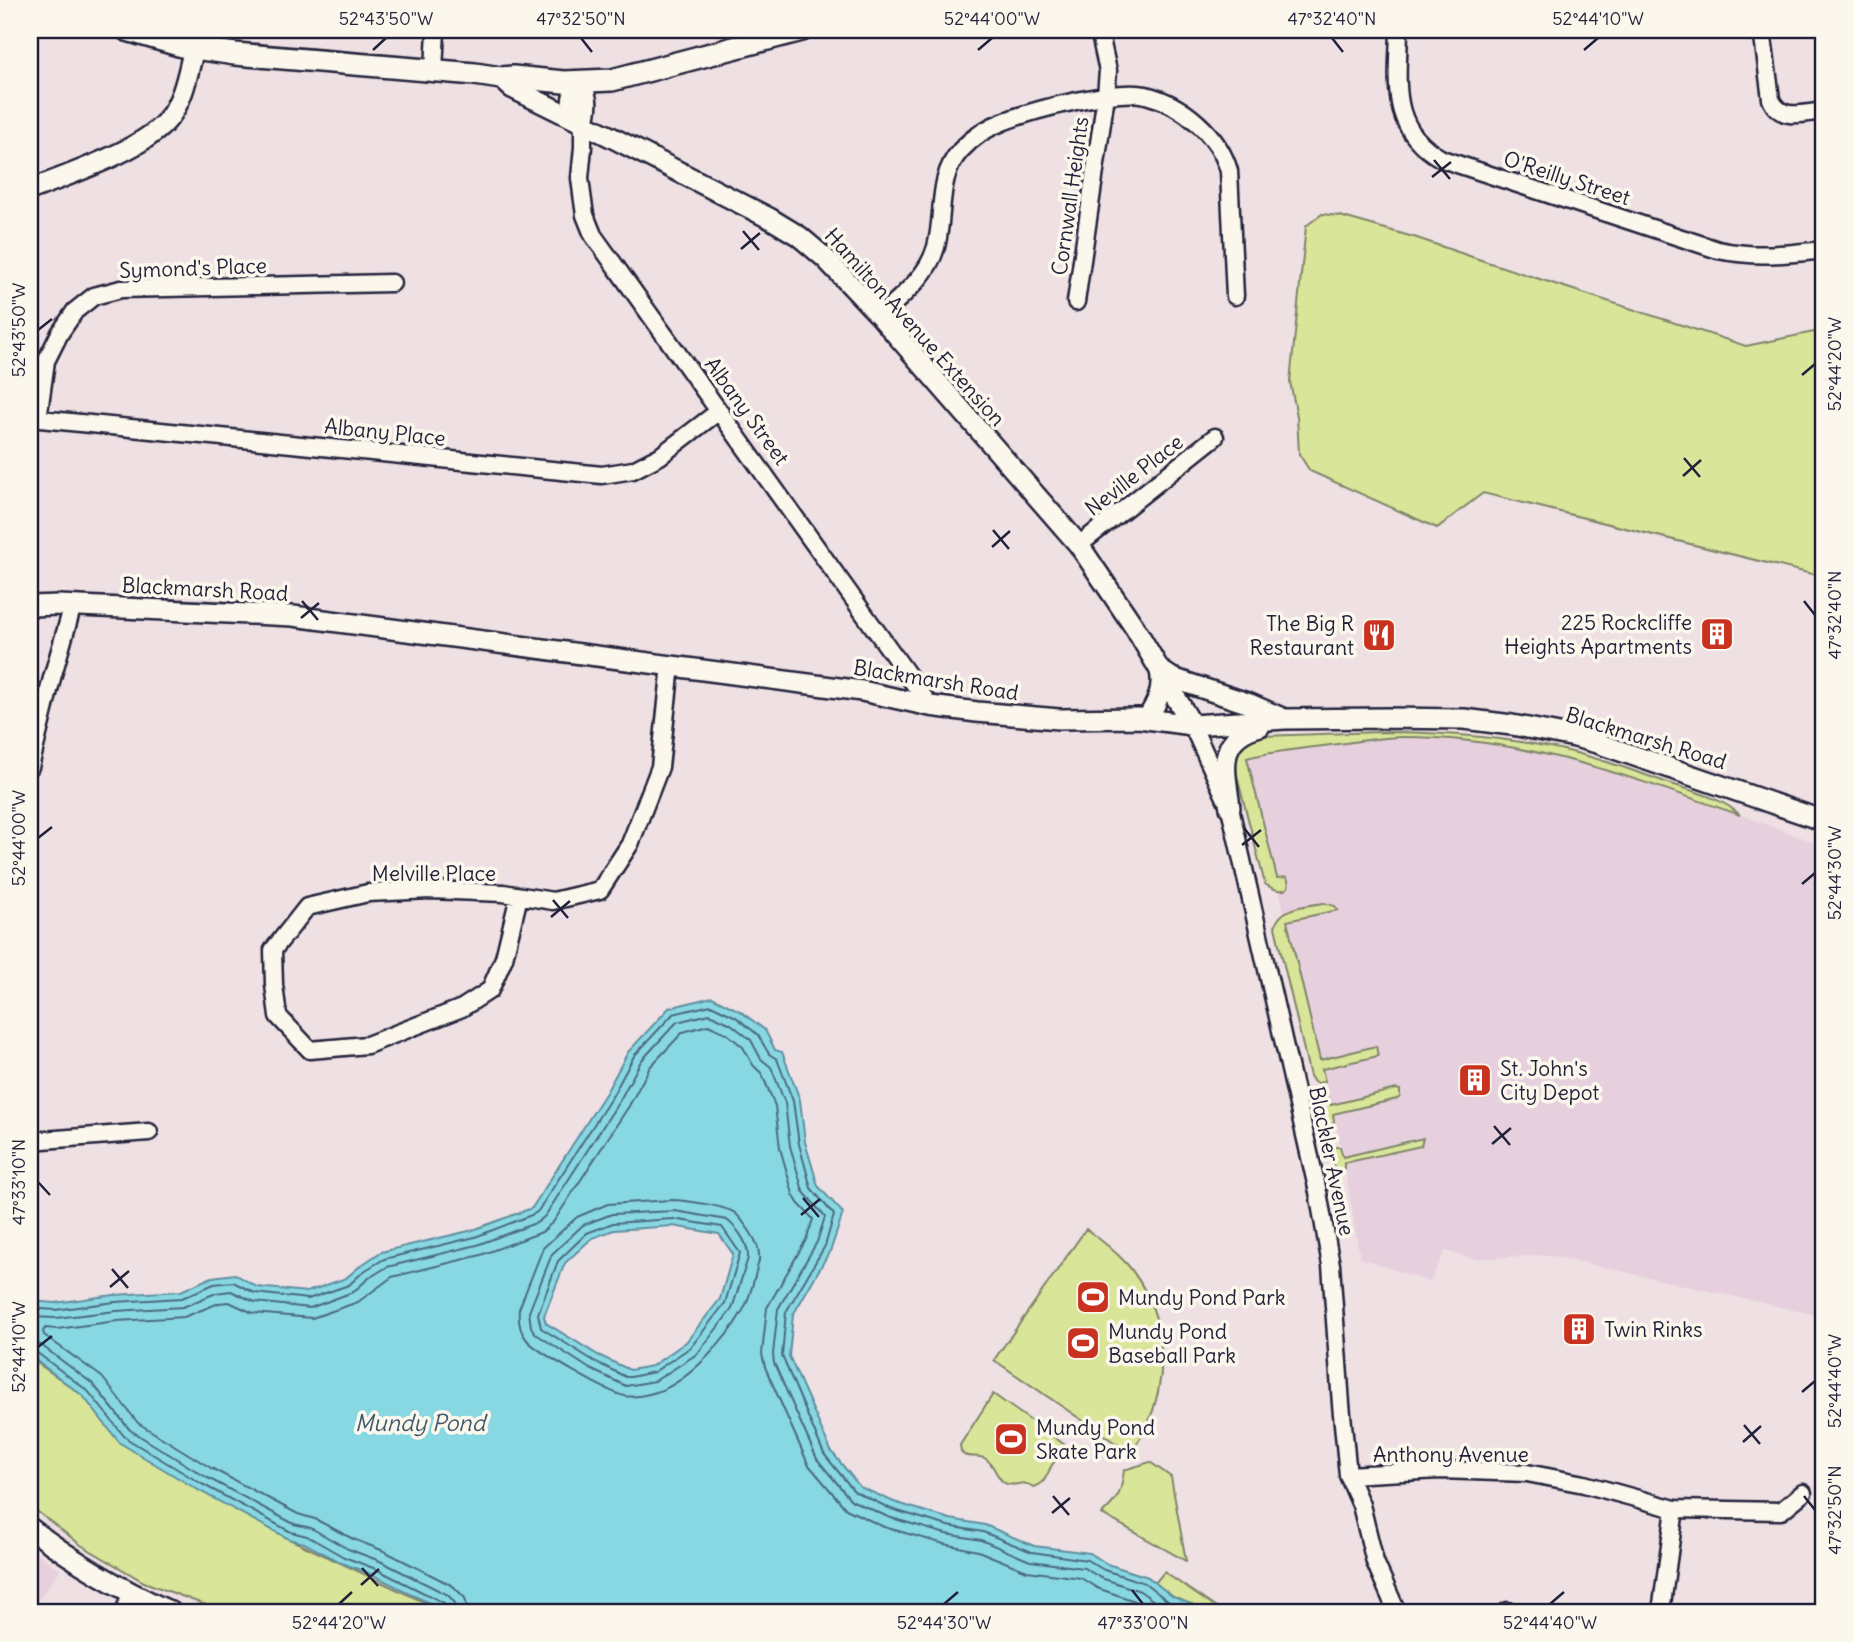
<svg xmlns="http://www.w3.org/2000/svg" width="1854" height="1642" font-family="Delius,sans-serif">
  <style>
    .built { fill: #e7d0dd }
    .green { fill: #d9e598; stroke: #7e846a; stroke-width: 2 }
    .water { fill: #88d8e3; stroke: #5f8fa0; stroke-width: 2; fill-rule: evenodd }
    .lines { fill: none; stroke-linecap: round; stroke-linejoin: round }
    .shore { stroke: #4b6b7e; stroke-width: 2 }
    .minor-casing { stroke: #22223b; stroke-width: 21 }
    .tertiary-casing { stroke: #22223b; stroke-width: 24 }
    .secondary-casing { stroke: #22223b; stroke-width: 26 }
    .minor { stroke: #fbf7ec; stroke-width: 16 }
    .tertiary { stroke: #fbf7ec; stroke-width: 19 }
    .secondary { stroke: #fbf7ec; stroke-width: 21 }
    .ticks { fill: none; stroke: #22223b; stroke-width: 2.5 }
    .labels { text-anchor: middle; dominant-baseline: central; stroke-width: 7; stroke-linejoin: round; paint-order: stroke }
    .street-label { font-size: 21px; fill: #22223b; stroke: #fbf7ec }
    .poi-label { font-size: 21px; fill: #22223b; stroke: #fbf7ec; text-anchor: start }
    .water-label { font-size: 23px; font-style: italic; fill: #41596d; stroke: #fbf7ec }
    .neatline { fill: none; stroke: #22223b; stroke-width: 2.5 }
    .ticks-label { font-size: 18px; text-anchor: middle; fill: #22223b }
  </style>
  <rect width="100%" height="100%" fill="#efe0e3"/>
  <filter id="ink" filterUnits="userSpaceOnUse"><feTurbulence type="fractalNoise" baseFrequency=".0143" numOctaves="2"/><feDisplacementMap in="SourceGraphic" scale="14" xChannelSelector="R" yChannelSelector="G"/><feConvolveMatrix kernelMatrix="1 2 1 2 8 2 1 2 1" color-interpolation-filters="sRGB"/></filter>
  <g filter="url(#ink)">
    <!-- built -->
    <path class="built" d="M1402 736 1471 739 1537 751 1599 767 1717 806 1824 846V1332L1819 1325 1820 1316 1549 1255 1474 1259 1445 1251 1430 1282 1360 1258 1342 1152 1247 758 1321 746Z
      M30 1548 60 1570 30 1612Z"/>
    <!-- green -->
    <path class="green" d="M1322 214 1340 216 1417 238 1478 259 1746 346 1824 330V577L1483 493 1437 528 1310 471 1299 454 1297 416 1290 382 1306 226Z
      M1380 732C1437 732 1493 736 1550 747 1590 755 1629 769 1668 783 1692 791 1721 797 1740 815 1631 777 1522 737 1405 737 1381 737 1355 742 1331 745 1304 748 1274 751 1247 758L1277 878 1287 877C1294 896 1275 891 1265 884L1233 761C1238 744 1244 741 1260 736Z
      M1324 903 1335 906 1338 910 1287 921 1320 1060 1376 1046 1378 1056 1322 1069 1325 1081 1319 1083 1314 1082 1310 1076 1275 927C1279 906 1307 906 1324 903Z
      M1396 1089 1400 1090V1097L1397 1099 1333 1114 1334 1121 1333 1125 1327 1124 1320 1114 1318 1100 1323 1094H1326L1331 1105Z
      M1423 1138 1421 1146 1344 1163V1168L1341 1173 1335 1174 1330 1150 1332 1147H1340L1343 1157Z
      M1086 1229C1100 1239 1115 1251 1127 1264 1166 1311 1171 1371 1147 1426 1143 1436 1136 1445 1130 1453L994 1360Z
      M30 1358 289 1539 445 1612H224L144 1582 81 1545 30 1506Z
      M993 1394 1065 1445 1066 1452C1061 1456 1055 1460 1052 1465 1046 1475 1047 1482 1034 1487 1020 1479 1019 1487 1007 1484 998 1482 995 1465 986 1459 979 1455 971 1458 964 1455L961 1451 960 1445Z
      M1150 1462 1171 1477 1186 1561 1102 1514C1119 1498 1121 1494 1124 1470Z
      M1164 1572 1222 1612H1195L1193 1605 1173 1597 1155 1583Z"/>
    <!-- water -->
    <path class="water" d="M712 997 740 1011 765 1030 775 1050 782 1052 800 1100 805 1142 818 1186 843 1213 831 1249 793 1315 789 1356 831 1451 860 1487 894 1502 950 1519 985 1525 1034 1546 1090 1553 1107 1564 1148 1577 1173 1597 1193 1605 1195 1612H447L373 1575 342 1563 304 1543 289 1539 198 1490 125 1446 119 1442 83 1396 30 1356V1301L55 1303 114 1295 181 1291 212 1277 235 1274 257 1287 307 1292 346 1278 360 1266 381 1252 473 1230 532 1208 607 1091 628 1052 669 1008ZM673 1226 719 1234 733 1254 720 1299 686 1342 652 1366 630 1370 598 1355 546 1323 544 1316 565 1263 592 1238 614 1230Z"/>
    <g class="lines">
      <!-- shore -->
      <path class="shore" d="M671 1200C685 1200 725 1206 735 1213 741 1218 745 1225 749 1230 756 1241 760 1248 759 1261 754 1277 751 1298 742 1312 726 1340 691 1378 662 1390 652 1394 635 1398 625 1396 609 1393 537 1352 527 1340 520 1332 518 1320 519 1309L543 1248 577 1217 608 1204Z
        M675 1211 727 1220C738 1229 749 1244 748 1258L732 1309 697 1354 655 1381 626 1386 590 1369 536 1334 531 1327 529 1312 552 1254 583 1225 612 1214Z
        M673 1219 722 1227 740 1253 725 1303 691 1347 654 1372 631 1377H626L594 1361 541 1328 538 1314 558 1261 587 1233 613 1223Z
        M30 1308 55 1310 115 1302 182 1298 214 1284 233 1282 255 1293 308 1299 349 1285 364 1271 384 1259 475 1237 534 1214 538 1211 613 1095 634 1056 673 1014 711 1005 736 1017 758 1035 769 1054 777 1059 793 1101 799 1144 811 1188 834 1215 825 1246 786 1312 782 1356 824 1454 854 1491 891 1509 948 1526 983 1532 1032 1552 1087 1560 1104 1570 1145 1583 1169 1602 1186 1610 1188 1612
        M30 1317 56 1318 116 1311 183 1307 216 1293 231 1291 255 1302 310 1308 353 1292 369 1278 387 1267 477 1245 538 1222 545 1216 620 1100 641 1061 677 1022 710 1014 731 1024 751 1040 761 1059 771 1067 785 1103 790 1146 803 1191 825 1217 817 1242 778 1309 773 1354 774 1363 817 1459 851 1500 888 1517 946 1534 981 1540 1030 1561 1084 1568 1101 1578 1140 1591 1169 1612
        M30 1342 41 1345 93 1384 130 1430 206 1477 294 1524 311 1528 348 1549 380 1561 448 1595 455 1603 457 1612
        M30 1351 36 1352 88 1391 124 1436 129 1440 202 1484 291 1532 307 1536 344 1557 376 1569 444 1603 447 1607 448 1612
        M468 1612 465 1598 453 1586 384 1551 353 1539 315 1519 298 1514 211 1468 138 1423 102 1377 44 1335 43 1331 46 1328 57 1329 117 1321 184 1317 219 1303 229 1302 253 1313 312 1318 358 1302 392 1277 481 1255 542 1232 554 1221 629 1106 650 1067 683 1032 708 1025 726 1033 743 1047 753 1065 762 1074 775 1106 780 1148 793 1194 798 1203 813 1219 807 1238 767 1308 762 1354 765 1367 808 1464 846 1509 884 1527 944 1544 978 1551 1027 1571 1081 1578 1097 1588 1135 1601 1150 1612"/>
      <!-- minor casing -->
      <g class="minor-casing">
        <path id="minor" d="M1399 30C1398 82 1388 129 1442 159L1718 250C1757 258 1785 254 1824 250
          M1762 30 1771 99C1780 122 1805 113 1824 111
          M434 71 436 30
          M583 123V147L580 178 582 194 585 215 593 235 930 706
          M1076 302 1106 95 1108 71 1099 30
          M880 316C902 296 928 276 936 247 945 214 936 177 961 150 973 137 988 127 1005 121 1034 110 1116 88 1146 95 1182 104 1219 135 1229 171L1235 296
          M30 418 602 475 633 470 660 456 719 411
          M38 419 46 361 60 333 75 311 94 296 121 289 392 283
          M1079 545 1215 437
          M1192 725 1230 808 1318 1192 1331 1265 1341 1404 1348 1475 1361 1505 1375 1562 1397 1612
          M30 767 52 678 73 605
          M519 896 504 958 490 990 462 1008 367 1045 310 1050 278 1016 274 985 273 950 307 907 368 893 430 890 503 893 553 901 600 890 630 844 660 767 671 665
          M30 1141 149 1132
          M1348 1475 1440 1470 1527 1473 1584 1484 1675 1509 1781 1511 1803 1493
          M124 1612 131 1594
          M1506 1612 1508 1611
          M1661 1612 1675 1509"/>
      </g>
      <!-- tertiary casing -->
      <g class="tertiary-casing">
        <path id="tertiary" d="M501 78 512 88 613 138 771 219 799 236 825 258 880 316 1079 545 1135 628 1192 725
          M579 82C588 96 589 106 583 123 570 107 569 100 579 82Z
          M30 190C67 175 144 150 168 119 184 99 188 72 194 48
          M30 606 59 605 293 616 862 691 930 706 977 712 1059 719 1139 718 1192 725 1285 719 1386 718 1464 719 1512 725 1575 737 1597 743 1824 821
          M1160 670 1172 678 1250 704 1282 718
          M1147 719C1157 703 1164 689 1160 671
          M1230 808C1226 771 1214 738 1260 726
          M30 1528C74 1562 120 1589 171 1612"/>
      </g>
      <!-- secondary casing -->
      <g class="secondary-casing">
        <path id="secondary" d="M127 30 182 46 235 54 475 74 501 78 513 77 564 82 612 80 802 30"/>
      </g>
      <!-- minor -->
      <use href="#minor" class="minor"/>
      <!-- tertiary -->
      <use href="#tertiary" class="tertiary"/>
      <!-- secondary -->
      <use href="#secondary" class="secondary"/>
    </g>
  </g>
  <!-- ticks -->
  <path class="ticks" d="M581 38 592 52M1332 38 1343 52M373 50 386 38M978 50 992 38M1584 50 1598 38M1434 160 1450 179M1432 177 1451 162M743 231 759 250M741 249 760 233M38 330 52 319M1802 375 1815 364M1684 458 1700 477M1683 476 1701 460M993 530 1009 549M992 547 1010 531M302 601 318 620M1804 601 1815 615M301 618 319 603M1244 828 1259 847M38 838 52 827M1242 845 1261 830M1802 884 1815 873M553 900 568 918M551 917 570 901M1494 1126 1510 1145M1492 1144 1511 1128M38 1182 50 1195M803 1198 819 1217M801 1215 820 1199M112 1269 128 1288M110 1287 129 1271M38 1347 52 1336M1802 1392 1815 1381M1744 1425 1760 1444M1743 1442 1761 1426M1053 1496 1069 1515M1804 1496 1815 1510M1052 1513 1070 1498M362 1568 378 1586M361 1585 379 1569M1132 1590 1143 1604M339 1604 352 1592M944 1604 958 1592M1550 1604 1564 1592"/>
  <!-- icons -->
  <defs>
    <g id="building-square" transform="scale(1.75)"><rect x="-9" y="-9" width="18" height="18" rx="4" fill="#c8321e" stroke="#fbf7ec"/><path d="M-4-6H4V6H1V3H-1V6H-4ZM-2.5-4.3h1.7v1.8h-1.7ZM.8-4.3h1.7v1.8H.8ZM-2.5-1h1.7V.8h-1.7ZM.8-1h1.7V.8H.8Z" fill="#fff"/></g>
    <g id="restaurant-square" transform="scale(1.75)"><rect x="-9" y="-9" width="18" height="18" rx="4" fill="#c8321e" stroke="#fbf7ec"/><path d="M-5-6h1v4h1v-4h1v4h1v-4h1v5L-1.5 .5V6h-2V.5L-5-1ZM5-6V6H3V1.5H1.5Q1.5-4 5-6Z" fill="#fff"/></g>
    <g id="stadium-square" transform="scale(1.75)"><rect x="-9" y="-9" width="18" height="18" rx="4" fill="#c8321e" stroke="#fbf7ec"/><path d="M0-5a6.5 5 0 1 0 0 10a6.5 5 0 1 0 0-10ZM-3.5-1.8h7v3.6h-7Z" fill="#fff"/></g>
  </defs>
  <g fill-rule="evenodd">
    <use href="#building-square" x="1717" y="634"/>
    <use href="#restaurant-square" x="1379" y="635"/>
    <use href="#building-square" x="1475" y="1080"/>
    <use href="#stadium-square" x="1093" y="1297"/>
    <use href="#building-square" x="1579" y="1329"/>
    <use href="#stadium-square" x="1083" y="1343"/>
    <use href="#stadium-square" x="1011" y="1439"/>
  </g>
  <g class="labels">
    <!-- street labels -->
    <g class="street-label">
      <text transform="translate(1567 178) rotate(18)">O'Reilly Street</text>
      <text transform="translate(1070 196) rotate(-82)">Cornwall Heights</text>
      <text transform="translate(193 268) rotate(-2)">Symond's Place</text>
      <text transform="translate(915 327) rotate(48)">Hamilton Avenue Extension</text>
      <text transform="translate(747 411) rotate(54)">Albany Street</text>
      <text transform="translate(385 432) rotate(6)">Albany Place</text>
      <text transform="translate(1134 475) rotate(-38)">Neville Place</text>
      <text transform="translate(205 589) rotate(3)">Blackmarsh Road</text>
      <text transform="translate(936 680) rotate(9)">Blackmarsh Road</text>
      <text transform="translate(1646 738) rotate(17)">Blackmarsh Road</text>
      <text x="434" y="873">Melville Place</text>
      <text transform="translate(1332 1161) rotate(78)">Blackler Avenue</text>
      <text x="1451" y="1454">Anthony Avenue</text>
    </g>
    <!-- poi labels -->
    <g class="poi-label">
      <text x="1692" y="622" text-anchor="end">225 Rockcliffe<tspan x="1692" dy="24">Heights Apartments</tspan></text>
      <text x="1354" y="623" text-anchor="end">The Big R<tspan x="1354" dy="24">Restaurant</tspan></text>
      <text x="1500" y="1068">St. John's<tspan x="1500" dy="24">City Depot</tspan></text>
      <text x="1118" y="1297">Mundy Pond Park</text>
      <text x="1604" y="1329">Twin Rinks</text>
      <text x="1108" y="1331">Mundy Pond<tspan x="1108" dy="24">Baseball Park</tspan></text>
      <text x="1036" y="1427">Mundy Pond<tspan x="1036" dy="24">Skate Park</tspan></text>
    </g>
    <!-- water labels -->
    <g class="water-label">
      <text x="420" y="1422">Mundy Pond</text>
    </g>
  </g>
  <!-- margin -->
  <rect width="1854" height="1642" fill="none" stroke="#fbf7ec" stroke-width="77"/>
  <rect x="38" y="38" width="1777" height="1566" class="neatline"/>
  <g class="ticks-label">
    <text x="386" y="25">52°43'50"W</text>
    <text x="581" y="25">47°32'50"N</text>
    <text x="992" y="25">52°44'00"W</text>
    <text x="1332" y="25">47°32'40"N</text>
    <text x="1598" y="25">52°44'10"W</text>
    <text transform="translate(19 330) rotate(-90)" y="6">52°43'50"W</text>
    <text transform="translate(1835 364) rotate(-90)" y="6">52°44'20"W</text>
    <text transform="translate(1835 615) rotate(-90)" y="6">47°32'40"N</text>
    <text transform="translate(19 838) rotate(-90)" y="6">52°44'00"W</text>
    <text transform="translate(1835 873) rotate(-90)" y="6">52°44'30"W</text>
    <text transform="translate(19 1182) rotate(-90)" y="6">47°33'10"N</text>
    <text transform="translate(19 1347) rotate(-90)" y="6">52°44'10"W</text>
    <text transform="translate(1835 1381) rotate(-90)" y="6">52°44'40"W</text>
    <text transform="translate(1835 1510) rotate(-90)" y="6">47°32'50"N</text>
    <text x="339" y="1629">52°44'20"W</text>
    <text x="944" y="1629">52°44'30"W</text>
    <text x="1143" y="1629">47°33'00"N</text>
    <text x="1550" y="1629">52°44'40"W</text>
  </g>
</svg>
